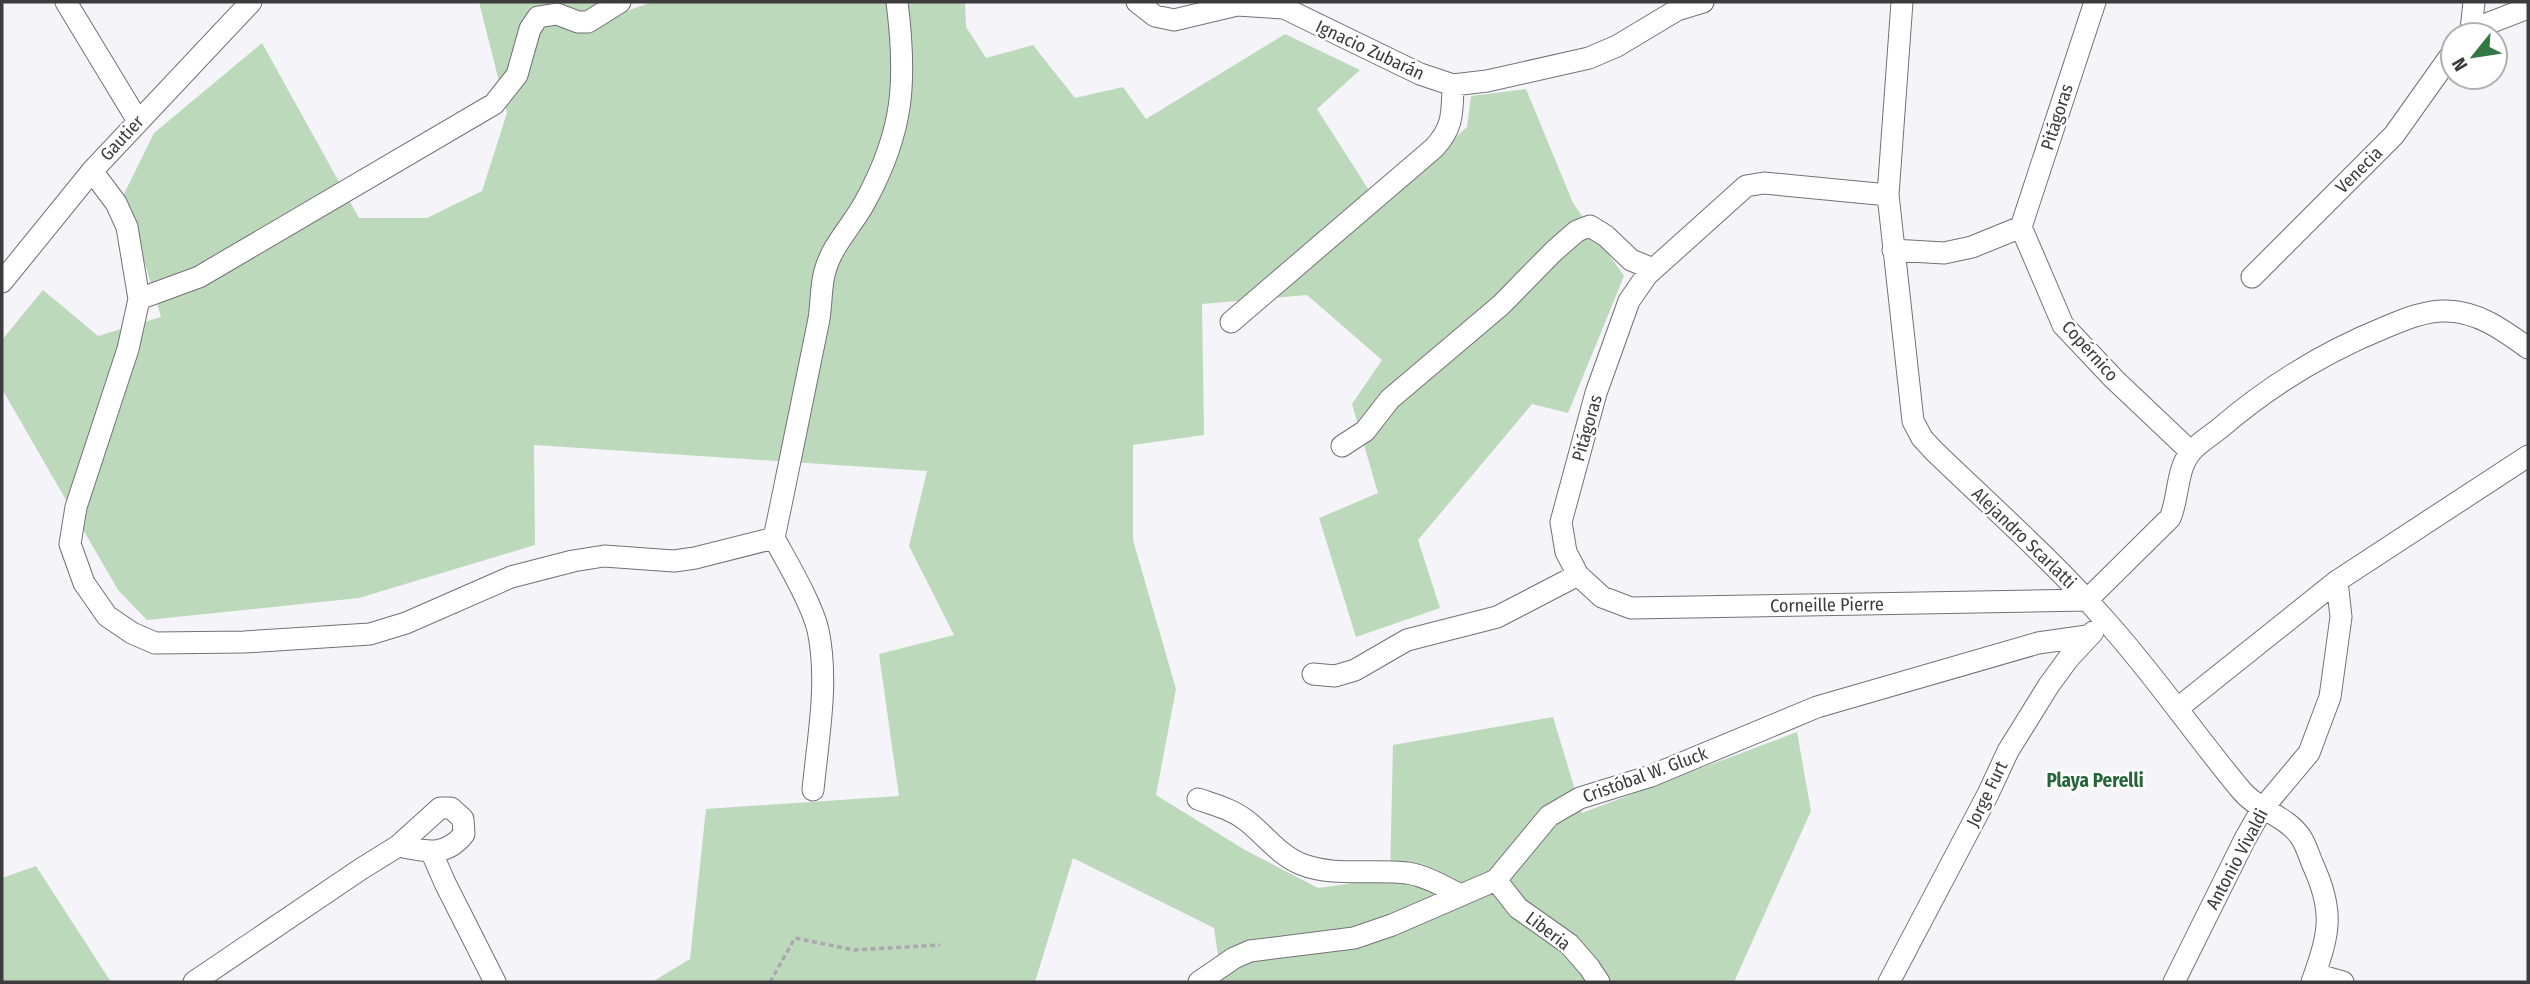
<svg xmlns="http://www.w3.org/2000/svg" width="2530" height="984" font-family="'Fira Sans Condensed',sans-serif">
  <style>
    .green { fill: #bdd9bb }
    .lines { fill: none; stroke-linecap: round; stroke-linejoin: round }
    .street-casing { stroke: #727276; stroke-width: 23 }
    .path { stroke: #a9a9ad; stroke-width: 3.5; stroke-dasharray: 5 3.5; stroke-linecap: butt }
    .street { stroke: #fff; stroke-width: 21 }
    .labels { text-anchor: middle; dominant-baseline: central; stroke-width: 5; stroke-linejoin: round; paint-order: stroke }
    .street-label { font-size: 18px; fill: #3c3c3e; stroke: #fff }
    .neighbourhood-label { font-size: 19px; font-weight: bold; fill: #256638; stroke: #fff }
  </style>
  <rect width="100%" height="100%" fill="#f4f4f9"/>
  <!-- green -->
  <path class="green" d="M479 2H628L627 11 652 2H965L966 27 986 58 1033 45 1075 98 1123 87 1146 119 1285 34 1360 70 1317 109 1379 206 1467 127 1471 96 1526 89 1573 203 1624 276 1568 413 1532 404 1418 540 1440 608 1356 637 1319 518 1378 493 1352 404 1382 360 1307 295 1202 304 1204 435 1133 445V540L1176 689 1156 795 1245 850 1318 888 1390 878 1393 745 1553 717 1582 813 1797 732 1811 811 1734 982H1222L1214 928 1073 858 1035 982H652L690 959 706 809 899 796 879 654 954 635 909 546 927 471 534 445 535 545 359 598 147 620 118 590 2 389V340L43 290 98 336 161 317 124 194 154 133 262 43 359 218H427L482 191 507 113Z
    M36 866 111 982H2V878Z"/>
  <g class="lines">
    <!-- street casing -->
    <g class="street-casing">
      <path id="street" d="M66 2 138 121
        M1137 2 1155 16 1174 20 1237 5 1284 8 1420 74 1453 85 1487 81 1589 58 1617 46 1677 10 1703 2
        M1902 2 1888 195 1913 421 1922 438 1934 451C1991 506 2052 560 2105 620 2154 674 2194 734 2241 790 2257 810 2285 815 2300 836 2306 844 2309 856 2313 865 2335 913 2329 934 2312 982
        M2471 30 2474 2
        M2467 35 2471 30 2528 8
        M92 171 116 203 127 227 139 299 128 349 76 507 70 544 84 583 107 616 132 633 155 643 244 642 370 634 406 623 511 577 573 561 604 556 674 561 695 558 774 538
        M1888 195 1764 183 1746 186 1647 275 1629 301 1596 393 1561 522 1566 552 1578 575 1602 597 1631 608 2087 600 2170 518C2179 498 2176 471 2190 453 2197 444 2210 436 2219 429 2270 385 2324 352 2386 327 2405 319 2427 310 2447 311 2479 312 2503 330 2528 348
        M2021 227 2063 325 2114 379 2191 452
        M1893 250 1944 253 1972 247 2021 227 2095 2
        M2252 277 2394 135 2453 52
        M2 282 92 171 251 2
        M139 299 199 277 494 104 517 75 530 29 538 17 557 14 578 22H588L620 2
        M1231 322 1434 148C1454 127 1452 112 1453 85
        M1342 446 1365 431 1390 399 1501 305 1554 251 1577 231 1590 226 1606 236 1631 260 1653 269
        M774 538C789 467 803 396 818 324 822 307 820 288 825 271 832 245 852 226 865 202 904 131 907 81 897 2
        M774 538C787 562 812 604 818 630 829 682 818 737 813 790
        M1313 674 1335 676 1355 670 1407 640 1497 617 1578 575
        M2178 708 2337 581 2528 456
        M1198 799C1215 805 1232 809 1247 821 1265 835 1279 855 1301 864 1333 877 1373 869 1407 873 1427 876 1444 887 1461 895
        M431 851 445 883 495 982
        M1496 880 1518 908 1569 944 1589 967 1599 982
        M2315 974 2343 982
        M194 982 361 869 398 846 440 808H451L463 819 464 834C445 858 425 851 398 846
        M1199 982 1234 958 1250 951 1354 938 1392 925 1496 880 1549 816 1580 798 1651 776 1817 707 2038 643 2087 636
        M1889 982 1988 794 2008 751 2049 685 2068 659 2093 632
        M2174 982 2245 839 2262 809 2309 753 2330 697 2341 617 2337 581"/>
    </g>
    <!-- path -->
    <path class="path" d="M770 982 795 938 854 950 940 945"/>
    <!-- street -->
    <use href="#street" class="street"/>
  </g>
  <g class="labels">
    <!-- street labels -->
    <g class="street-label">
      <text transform="translate(1370 50) rotate(25)">Ignacio Zubarán</text>
      <text transform="translate(2057 117) rotate(-72)">Pitágoras</text>
      <text transform="translate(122 138) rotate(-47)">Gautier</text>
      <text transform="translate(2359 170) rotate(-45)">Venecia</text>
      <text transform="translate(2090 351) rotate(48)">Copérnico</text>
      <text transform="translate(1587 428) rotate(-74)">Pitágoras</text>
      <text transform="translate(2024 538) rotate(44)">Alejandro Scarlatti</text>
      <text transform="translate(1827 605) rotate(-1)">Corneille Pierre</text>
      <text transform="translate(1645 775) rotate(-20)">Cristóbal W. Gluck</text>
      <text transform="translate(1987 794) rotate(-64)">Jorge Furt</text>
      <text transform="translate(2237 859) rotate(-62)">Antonio Vivaldi</text>
      <text transform="translate(1548 931) rotate(37)">Liberia</text>
    </g>
    <!-- neighbourhood labels -->
    <g class="neighbourhood-label">
      <text x="2095" y="780">Playa Perelli</text>
    </g>
  </g>
  <!-- border -->
  <rect width="2530" height="984" fill="none" stroke="#3c3c3e" stroke-width="7"/>
  <!-- north arrow -->
  <g transform="translate(2474 56) rotate(240)"><circle r="33" fill="#ffffff" stroke="#b1b1b2" stroke-width="2"/>
  <path d="M0-5L12 26L0 18L-12 26Z" fill="#317845"/>
  <text y="-10" font-size="19" font-weight="bold" text-anchor="middle" fill="#3c3c3e">N</text>
  </g>
</svg>
